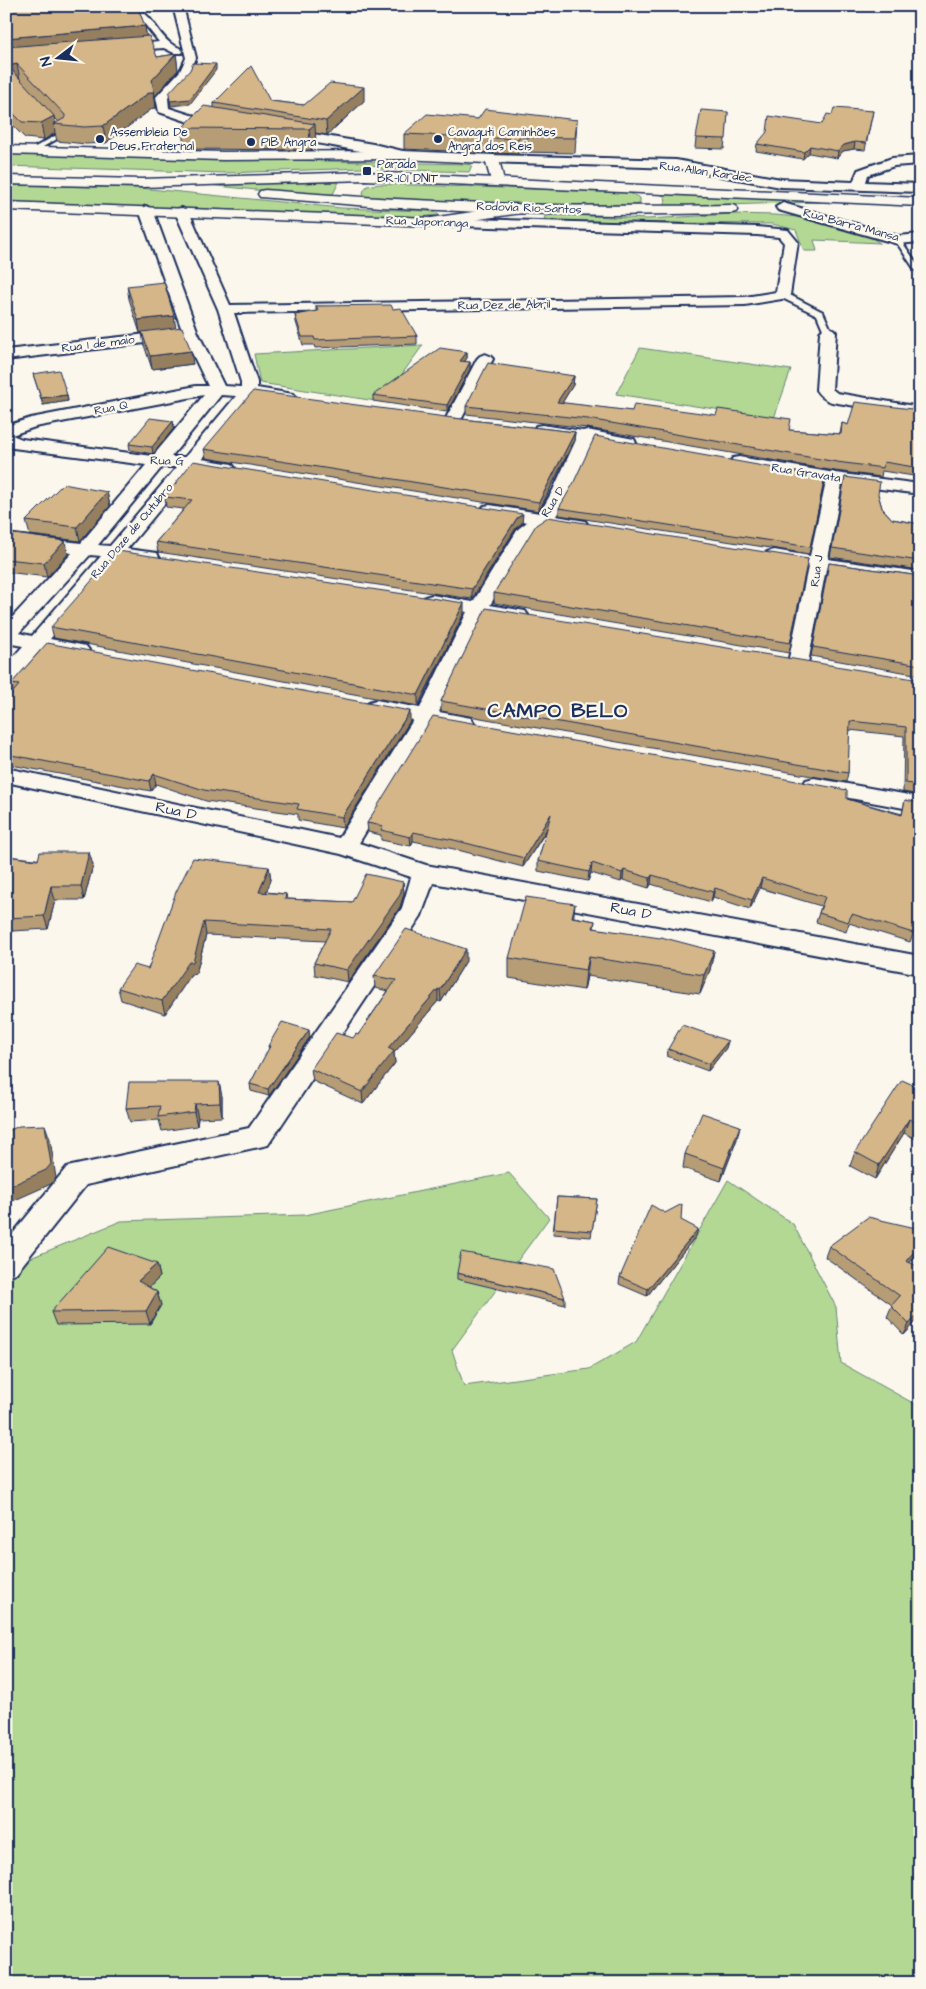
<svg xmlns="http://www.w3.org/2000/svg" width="926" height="1989" font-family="'Architects Daughter',sans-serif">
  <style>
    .green { fill: #b3d893; stroke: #678478 }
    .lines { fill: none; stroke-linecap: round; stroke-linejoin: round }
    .lane-casing { stroke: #1b2f5e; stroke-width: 4 }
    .street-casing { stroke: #1b2f5e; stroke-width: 4 }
    .secondary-casing { stroke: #1b2f5e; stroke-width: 3 }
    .highway-casing { stroke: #1b2f5e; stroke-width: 3 }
    .lane { fill: #fbf7ec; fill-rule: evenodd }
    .street { fill: #fbf7ec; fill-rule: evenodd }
    .secondary { fill: #fbf7ec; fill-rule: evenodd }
    .highway { fill: #fbf7ec; fill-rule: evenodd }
    .wall { fill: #b79d75; stroke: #1b2f5e; fill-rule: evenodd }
    .shaded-wall { fill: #957f5f; stroke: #1b2f5e }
    .building { fill: #d5b688; stroke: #1b2f5e }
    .poi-dot { fill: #1b2f5e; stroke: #fbf7ec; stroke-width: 2 }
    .labels { text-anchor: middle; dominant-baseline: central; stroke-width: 4.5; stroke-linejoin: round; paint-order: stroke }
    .far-poi-label { font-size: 12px; fill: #1b2f5e; stroke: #fbf7ec; text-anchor: start }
    .far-street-label { font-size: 12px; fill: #1b2f5e; stroke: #fbf7ec }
    .street-label { font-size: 15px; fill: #1b2f5e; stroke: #fbf7ec }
    .district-label { font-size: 20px; font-weight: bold; letter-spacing: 1px; fill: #1b2f5e; stroke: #fbf7ec }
  </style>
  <rect width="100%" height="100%" fill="#fbf7ec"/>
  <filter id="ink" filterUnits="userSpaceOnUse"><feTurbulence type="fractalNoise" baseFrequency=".02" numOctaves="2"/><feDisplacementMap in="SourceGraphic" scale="10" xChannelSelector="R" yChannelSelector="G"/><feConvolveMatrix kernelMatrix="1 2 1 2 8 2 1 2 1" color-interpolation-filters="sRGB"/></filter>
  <g filter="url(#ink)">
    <!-- green -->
    <path class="green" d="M6 154 465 164 472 165 469 172 377 169V166L367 164 362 167 363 168 225 173 6 166Z
      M339 182 331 198 199 184Z
      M379 184 628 192 640 198V203L635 206 621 207 369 199 364 195 363 192 367 186Z
      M6 185 140 188 341 208 427 211 438 213 439 215 419 217 6 202Z
      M657 192 821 202 663 207 666 202 665 197Z
      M554 214 647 219 733 214 775 215 810 218 869 236 880 243 814 240 817 251H804L796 230 772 224 556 222 546 220 544 217Z
      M423 345 382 402 260 383 254 354Z
      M640 348 791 370 774 418 616 394Z
      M509 1173 549 1218 452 1350 464 1386 589 1369 636 1342 728 1180 793 1224 836 1307 841 1363 920 1407V1983H6V1268L121 1221 305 1215Z"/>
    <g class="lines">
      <!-- lane casing -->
      <g class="lane-casing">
        <path id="lane" d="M56 126H60L66 134 34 152H30V150L60 133Z
          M896 239H900L920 268 919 270H915L895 240Z
          M780 293H786L823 312 832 332 831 334H825L817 315 780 297Z"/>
      </g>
      <!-- street casing -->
      <g class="street-casing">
        <path id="street" d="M120 6C152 6 151 27 170 43 174 46 180 47 183 51L182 53H174L164 48 114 51 113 49 114 47 118 46 159 42 143 22Z
          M173 6H183L196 58 189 74 168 98 169 108 191 115 230 121 232 124 230 127 226 128 189 122 159 112 156 97 180 71 186 58Z
          M283 129 373 144 407 152 409 155 403 159 279 136 277 133 279 130Z
          M492 155 676 160 781 179 853 182 858 170 892 158 920 156V164L894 166 868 175 866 182 920 184V192L781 187 676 168 488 162 486 159Z
          M783 203 898 236 920 234V242L898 244 778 210 776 207Z
          M146 206 153 210 198 333 224 386 241 387V382L218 309 175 212 177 209 182 208 189 212 230 305 745 297 776 292 784 243 779 237 757 235 426 225 424 222 431 218 757 227 788 230 798 242 790 295 788 298 745 305 234 313 257 382V388L293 394 295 397 293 400 287 402 252 397 202 459 232 464 235 468 232 472 226 473 194 468 127 549 157 553 159 557 157 561 150 563 119 559 50 639 86 646 89 650 86 654 79 656 41 649 13 682 6 684V665L23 646 6 643V624L72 553 6 544V534L81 543 146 465 13 448 6 445V426L31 418 196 386H208L184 336 178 339 6 360V350L182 330 139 210ZM204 395 153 456 22 439 12 435 35 427ZM221 395 236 396 185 457H171ZM162 467H177L110 546 98 545ZM90 555 101 556 32 636 19 633Z
          M828 327 833 329 836 332 832 389 837 393 920 407V417L832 402C825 400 820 396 816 390L820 332 823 329Z
          M485 354 490 356 493 359 461 420 459 423H447L445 420 477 359 480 356Z
          M542 425 583 431 587 430 634 439 636 443 634 447 628 448 592 443 571 490 556 516 585 521 588 525 585 529 579 530 547 525 534 533 490 605 525 611 528 615 525 619 518 621 485 615 439 712 471 718 474 723 471 728 464 730 432 723 359 843 426 865 920 956V974L433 883 421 916 268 1145 86 1185 16 1273 6 1276V1242L67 1167 249 1128 402 908 411 877 341 854 6 782V768L339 838 413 720 369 710 366 706 369 702 376 700 420 708 467 612 425 605 422 601 425 597 432 595 473 602 518 529 527 522 484 514 481 510 484 506 490 505 540 513 553 490 576 440 536 434 534 430 536 426Z
          M739 457 835 473 920 484V494L842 484 828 559 920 572V584L826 569 808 663 805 667 798 669 791 667 788 663 808 567 767 560 765 556 767 552 774 550 810 556 826 482 733 466 730 462 733 458Z
          M814 778 920 797V811L806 790 803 785 806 780Z"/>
      </g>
      <!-- secondary casing -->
      <g class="secondary-casing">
        <path id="secondary" d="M6 146 223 152 403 151 492 155 499 159 504 181 502 184H492L486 163 403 159 223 160 6 154Z
          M6 202 431 218 529 204 534 205 536 208 534 211 529 212 431 226 6 210Z"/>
      </g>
      <!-- highway casing -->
      <g class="highway-casing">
        <path id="highway" d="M365 172 920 198V206L365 180 142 187 6 184V176L142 179Z
          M265 190C420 203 575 208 731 205L736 206 738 209 736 212 731 213 614 215 498 213 381 207 260 197 258 194 260 191Z"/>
      </g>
      <!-- lane -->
      <use href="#lane" class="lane"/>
      <!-- street -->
      <use href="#street" class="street"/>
      <!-- secondary -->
      <use href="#secondary" class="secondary"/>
      <!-- highway -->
      <use href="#highway" class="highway"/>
    </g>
    <!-- wall -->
    <path class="wall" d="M6 6H171V8L145 11 139 9 147 36 157 57 176 54 178 70 155 96 156 108H153L106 143 86 144 57 141 55 133 44 140 25 138 6 119ZM54 117 59 122 55 123Z
      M270 101 304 105 364 101 327 135 315 133 316 145 311 150 184 149 182 128 214 108V103Z
      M873 111 865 150 854 149 843 151 837 158 809 153 803 159 756 151 757 144 822 124 832 115Z
      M728 112 724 149 695 148 696 138Z
      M478 119 577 120 575 153 518 152V154L404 149V134Z
      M127 286 175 328 193 364 152 369 144 345 142 333H140L129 299Z
      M316 306 393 309 417 336V344L315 348 314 345H303L296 322 295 315 316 311Z
      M467 352V358L464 362H470V369L447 412 373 401V395Z
      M33 374 67 395 68 401 43 405Z
      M574 376 573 385 562 403 789 430 840 434 842 423 848 425 920 410V477L882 471 881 477 835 471 587 428 466 414V406Z
      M453 418 575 432 574 441 539 511 206 458 204 449Z
      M173 421 174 428 153 454 130 450 129 444Z
      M825 477 809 554 559 515V508Z
      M845 477 878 494 882 508 892 519 920 524V570L830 557Z
      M107 492 110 506 80 541 30 535 26 521Z
      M165 497 522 523 516 528 472 599 158 552 156 542 184 509 166 507Z
      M6 544 68 554 47 577 6 572Z
      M808 559 789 653 494 603V593Z
      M829 563 920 576V675L811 656Z
      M464 613 418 706 54 638 51 627Z
      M920 680V795L903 792 904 736 849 730 848 773 846 782 441 711V701Z
      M11 684 410 721 343 828 298 820V814L206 801 156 784 151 791 6 764V746L10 740H6V701L13 692Z
      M847 799 902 814 905 800 920 916 910 942 849 923 846 932 816 922 819 913 821 906 760 888 750 909 713 897 711 902 651 884 649 888 623 880 621 882 591 873 588 881 538 871V861L547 830 523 867 454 849 413 841 411 846 381 840V835L368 832 367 823Z
      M6 856 93 865 84 900H55L48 929 12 931 9 925 6 924Z
      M269 867 271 880 266 892 286 894 287 899 352 902 403 882 404 894 400 907 348 982 315 975 314 963 325 941 206 935 196 974 191 975 165 1014 121 1000 118 988 148 969Z
      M574 917 595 921 594 928 714 951 710 970 700 994 587 976 584 990 509 978V958Z
      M466 961 441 1002 438 1001 394 1053 395 1063 363 1104 313 1081 311 1069 353 1038 358 1035 388 991 375 988 374 976Z
      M310 1037 269 1096 251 1091 250 1084 269 1049 268 1046Z
      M728 1041 726 1048 708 1071 667 1056 668 1049Z
      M920 1088V1141L904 1133 875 1179 850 1166 855 1152Z
      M222 1096V1117L198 1118 197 1126 162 1131 159 1120 130 1122 126 1108Z
      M737 1139 721 1181 683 1168 685 1154Z
      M557 1197 597 1199 591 1237 553 1234Z
      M665 1213 681 1220 696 1236 647 1296 619 1284 620 1277Z
      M829 1246 920 1251 910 1262 920 1317 904 1335 887 1317 892 1305 825 1257Z
      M157 1264 160 1277 149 1287 157 1292 161 1305 150 1324 56 1325 51 1312Z
      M457 1273 565 1298V1305L457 1279Z"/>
    <!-- shaded-wall -->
    <path class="shaded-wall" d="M144 6H171V8L145 11Z
      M145 26 147 41 6 54V38Z
      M176 54 178 70 155 96 152 80Z
      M17 64 20 80 11 69 12 65Z
      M216 64V70L190 104 171 106 170 101Z
      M364 87V101L327 135 326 121Z
      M150 92H154L156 108H153L106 143 103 126Z
      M54 116 56 125 54 124 55 133 44 140 41 123Z
      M315 124 316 145 311 150 309 129Z
      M855 142 854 149 843 151 837 158 838 151 844 145Z
      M810 146 809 153 803 159 804 152Z
      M174 316 176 329 140 333 138 320Z
      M191 351 193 364 152 369 150 356Z
      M467 352V358L460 368V361Z
      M470 362V369L447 412V405Z
      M574 376 573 385 557 411V402Z
      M67 395 68 401 43 405 41 398Z
      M173 421 174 428 153 454 152 447Z
      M575 432 574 441 539 511V502Z
      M107 492 110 506 80 541 77 527Z
      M523 514 522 523 516 528 472 599V589L517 518Z
      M65 541 68 554 47 577 44 563Z
      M464 603V613L418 706V695Z
      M410 711V721L343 828 342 817Z
      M154 774 156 784 151 791 149 781Z
      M551 814 550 824 523 867 524 858Z
      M413 832V841L411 846 410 837Z
      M89 852 93 865 84 900 81 886Z
      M592 863 591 873 588 881 589 872Z
      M269 867 271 880 261 905 259 892Z
      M624 870 623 880 621 882 622 873Z
      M652 875 651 884 649 888 650 878Z
      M762 878 760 888 750 909 752 900Z
      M403 882 404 894 400 907 348 982 347 970Z
      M51 886 55 900 48 929 44 916Z
      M715 888 713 897 711 902 713 892Z
      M575 904 573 924 572 917Z
      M204 922 206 935 196 974 191 975 165 1014 162 1001Z
      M466 949V961L441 1002 440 990Z
      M714 951 710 970 700 994 704 975Z
      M589 957 587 976 584 990 586 970Z
      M438 989V1001L394 1053 395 1063 363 1104 362 1092 388 1048Z
      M309 1030 310 1037 269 1096 268 1089Z
      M728 1041 726 1048 708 1071 709 1064Z
      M219 1082 222 1096V1117L220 1103Z
      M195 1104 198 1118 197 1126 194 1112Z
      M909 1119 904 1133 875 1179 879 1165Z
      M45 1125 50 1139 56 1178 51 1184 6 1204V1188Z
      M740 1126 737 1139 721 1181 724 1168Z
      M698 1229 696 1236 647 1296 648 1289Z
      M920 1245V1251L902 1272 906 1261Z
      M157 1264 160 1277 142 1294 138 1281Z
      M157 1292 161 1305 150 1324 146 1311Z
      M920 1312V1317L904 1335 909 1324Z"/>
    <!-- building -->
    <path class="building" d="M6 6H136L138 8 145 26 6 38Z
      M149 36 157 57 176 54 152 80 154 92H150L103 126 84 127 54 124 65 118V115L17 64 12 65 11 69 54 116 41 123 22 122 6 106V47Z
      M193 63 216 64 190 99 170 101 169 93 190 70Z
      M251 66 270 101 304 105 330 83 364 87 326 121 214 103Z
      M204 106 315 124 309 129 182 128Z
      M834 108 873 111 866 143 855 142 844 145 838 151 810 146 804 152 757 144 767 132 769 116 822 124 827 114 832 115Z
      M485 109 577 120 575 138 519 137 518 139 404 134 427 114 478 119Z
      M701 110 728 112 726 139 696 138Z
      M164 282 174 316 138 320 127 286Z
      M391 305 393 309 401 308 417 336 315 340 314 337H302L295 315 318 311 316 306Z
      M182 327 191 351 150 356 142 332Z
      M440 348 467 352 460 361 470 362 447 405 373 395Z
      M488 363 574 376 557 402 632 411 634 404 716 415 718 409 791 419 789 430 841 434 842 423 848 425 855 402 920 410V468L884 462 883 468 837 462 588 419 466 406Z
      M59 370 67 395 41 398 33 374Z
      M253 391 453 418 575 432 539 502 204 449Z
      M150 418 173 421 152 447 129 444Z
      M595 436 825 477 810 547 559 508 573 484Z
      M193 461 523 514 517 518 472 589 156 542 192 500 165 497Z
      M845 477 880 482 878 494 882 508 892 519 920 524V561L832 548Z
      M63 484 107 492 77 527 26 521Z
      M548 517 808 559 790 643 494 593 536 525Z
      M14 534 65 541 44 563 6 559V544Z
      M118 551 464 603 418 695 51 627Z
      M829 563 920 576V665L813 647Z
      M486 608 920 680V785L906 783V727L850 721 848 773 441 701Z
      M47 643 410 711 342 817 297 809 299 804 204 790 154 774 149 781 6 754V746L14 732 6 730V701L19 685 11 684Z
      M433 716 847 790V799L902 815 905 800 920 803V915L913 933 852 914 848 922 819 913 825 897 762 878 752 900 715 888 713 892 652 875 650 878 624 870 622 873 592 863 589 872 538 861 551 814 524 858 454 840 413 832 410 837 381 830 383 826 367 823Z
      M40 852H89L81 886H51L44 916 7 918 9 912 6 911V856L38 860Z
      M193 858 269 867 259 892 286 894 285 899 352 902 366 874 403 882 400 895 347 970 314 963 331 929 204 922 193 962H189L162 1001 118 988 134 965 148 969 176 892Z
      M526 897 575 904 572 917 595 921 593 928 660 938 661 937 714 951 704 975 589 957 586 970 509 958Z
      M406 929 466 949 440 990 438 989 388 1048 394 1051 362 1092 311 1069 336 1033 353 1038 356 1034 358 1035 396 980 374 976Z
      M282 1022 309 1030 268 1089 250 1084 270 1046H268Z
      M682 1025 728 1041 709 1064 668 1049Z
      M902 1080 920 1088V1125L909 1119 879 1165 855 1152Z
      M129 1082H219L220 1103 195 1104 194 1112 158 1117 160 1106 126 1108Z
      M702 1113 740 1126 724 1168 685 1154Z
      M45 1125 51 1164 46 1170 6 1188V1132L19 1126Z
      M557 1197 597 1199 592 1231 554 1228Z
      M682 1204 681 1220 698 1229 648 1289 620 1277 651 1205 665 1213Z
      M868 1217 920 1229V1245L906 1261 920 1267V1312L909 1324 891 1306 900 1296 829 1246Z
      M108 1247 157 1264 138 1281 157 1292 146 1311 51 1312Z
      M461 1252 554 1269 565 1298 457 1273Z"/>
  </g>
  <!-- markers -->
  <g class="poi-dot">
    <circle cx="100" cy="139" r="5"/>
    <circle cx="438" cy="139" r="5"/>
    <circle cx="251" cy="142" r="5"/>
    <rect x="362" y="166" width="10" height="10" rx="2.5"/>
  </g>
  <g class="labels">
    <!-- far-poi labels -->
    <g class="far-poi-label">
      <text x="110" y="132">Assembleia De<tspan x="110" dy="14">Deus Fraternal</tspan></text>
      <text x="448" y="132">Cavaguti Caminhões<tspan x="448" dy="14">Angra dos Reis</tspan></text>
      <text x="261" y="142">PIB Angra</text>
      <text x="377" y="164">Parada<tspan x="377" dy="14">BR-101 DNIT</tspan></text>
    </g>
    <!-- far-street labels -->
    <g class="far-street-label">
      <text transform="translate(706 172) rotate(8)">Rua Allan Kardec</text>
      <text transform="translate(529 208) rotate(2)">Rodovia Rio-Santos</text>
      <text transform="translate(427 222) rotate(2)">Rua Japoranga</text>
      <text transform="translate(851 225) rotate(15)">Rua Barra Mansa</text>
      <text transform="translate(504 305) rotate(-1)">Rua Dez de Abril</text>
      <text transform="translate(98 344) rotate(-7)">Rua 1 de maio</text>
      <text transform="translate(111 408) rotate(-11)">Rua Q</text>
      <text transform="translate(167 461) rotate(2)">Rua G</text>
      <text transform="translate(806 473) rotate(9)">Rua Gravata</text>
      <text transform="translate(553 502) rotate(-58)">Rua D</text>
      <text transform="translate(132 531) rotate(-50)">Rua Doze de Outubro</text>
      <text transform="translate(817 571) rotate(-82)">Rua J</text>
    </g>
    <!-- street labels -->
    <g class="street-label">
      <text transform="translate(176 811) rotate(12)">Rua D</text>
      <text transform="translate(631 911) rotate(11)">Rua D</text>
    </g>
    <!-- district labels -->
    <g class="district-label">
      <text x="558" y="711">CAMPO BELO</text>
    </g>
  </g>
  <!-- margin -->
  <rect width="926" height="1989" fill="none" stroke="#fbf7ec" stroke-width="25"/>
  <rect x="12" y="12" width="901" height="1964" fill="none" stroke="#1b2f5e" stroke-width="2" filter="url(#ink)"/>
  <!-- north arrow -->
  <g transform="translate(58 58) rotate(254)" stroke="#fbf7ec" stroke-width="4" paint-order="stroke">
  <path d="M0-4L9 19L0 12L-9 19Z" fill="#1b2f5e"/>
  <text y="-8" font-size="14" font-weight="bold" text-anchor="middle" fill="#1b2f5e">N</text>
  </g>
</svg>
